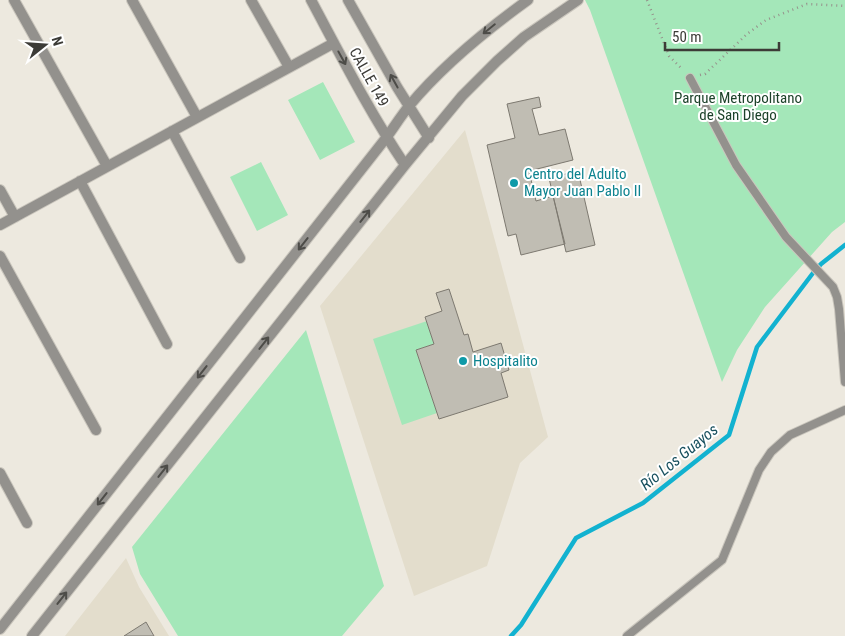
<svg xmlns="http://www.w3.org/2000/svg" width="845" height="636" font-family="'Roboto Condensed',sans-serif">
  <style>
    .built { fill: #e3ddcc }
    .green { fill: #a4e7b9 }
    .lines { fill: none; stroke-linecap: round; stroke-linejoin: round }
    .stream { stroke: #12b2d0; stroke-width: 4.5 }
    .building { fill: #c0bdb3; stroke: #7d7970 }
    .lane-casing { stroke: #cac6bd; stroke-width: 10 }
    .street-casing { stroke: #cac6bd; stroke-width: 12 }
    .path { stroke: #96938c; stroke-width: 2.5; stroke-dasharray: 1 4; stroke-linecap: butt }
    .lane { stroke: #93918d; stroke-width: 8 }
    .street { stroke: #93918d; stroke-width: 10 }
    .oneway { stroke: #4d4c48 }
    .culture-dot { fill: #0f9aa8; stroke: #fff; stroke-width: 2 }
    .labels { text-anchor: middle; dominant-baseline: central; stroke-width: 4; stroke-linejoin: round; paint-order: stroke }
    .street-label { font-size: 15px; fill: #3c3b37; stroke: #fff }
    .park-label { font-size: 15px; fill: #1c422a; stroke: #fff }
    .culture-label { font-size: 15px; fill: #0d838f; stroke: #fff; text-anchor: start }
    .water-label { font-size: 16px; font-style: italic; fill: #19515f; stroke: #fff }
  </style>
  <rect width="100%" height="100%" fill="#ede9df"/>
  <!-- built -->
  <path class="built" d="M465 130 548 437 520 463 487 566 414 596 320 306Z
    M126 558 139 587 169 636H65Z"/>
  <!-- green -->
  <path class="green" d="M585 0H845V222L832 232 765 307 737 350 722 382 590 10Z
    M323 82 355 142 320 160 288 100Z
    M261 162 288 215 257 231 230 177Z
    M427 321 434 344 416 350 437 413 402 425 373 339Z
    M306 330 384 586 342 636H178L140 574 132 547Z"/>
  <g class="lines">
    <!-- stream -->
    <path class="stream" d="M511 636 521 625 576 538 643 503 729 435 757 347 813 273 821 264 845 245"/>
  </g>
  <!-- building -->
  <path class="building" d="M539 97 541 107 532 109 539 135 565 129 573 160 529 171 536 201 553 196 565 244 521 255 516 234 508 236 487 145 515 138 507 104Z
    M578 171 595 245 566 252 549 178Z
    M449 289 464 335 468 334 473 352 501 343 509 370 501 373 508 397 439 419 416 350 434 344 425 317 442 311 436 293Z
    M146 622 154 636H124Z"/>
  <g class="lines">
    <!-- lane casing -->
    <g class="lane-casing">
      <path id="lane" d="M690 78 736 165 786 237 833 287 837 297 839 309 845 382
        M627 636 722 560 759 470 771 452 790 435 845 410"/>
    </g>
    <!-- street casing -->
    <g class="street-casing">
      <path id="street" d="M14 0 107 166
        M132 0 197 117
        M251 0 289 67
        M311 0C341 56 370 113 405 165
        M348 0 397 87 429 138
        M172 131 240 258
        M80 181 167 344
        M0 190 15 217
        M0 225 334 43
        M0 256 96 430
        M0 473 27 523
        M0 629 386 138C394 127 401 116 409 106 443 65 485 31 528 0
        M32 636 405 165 462 96 497 61 524 37 578 0"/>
    </g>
    <!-- path -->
    <path class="path" d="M647 0 669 56 683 70
      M700 75 705 74 747 34 766 20 807 4 845 6"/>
    <!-- lane -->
    <use href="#lane" class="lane"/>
    <!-- street -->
    <use href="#street" class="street"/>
  </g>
  <!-- one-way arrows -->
  <defs><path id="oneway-shaft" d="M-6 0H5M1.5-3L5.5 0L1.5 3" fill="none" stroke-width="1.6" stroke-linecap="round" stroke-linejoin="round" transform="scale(1.25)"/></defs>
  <g class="oneway">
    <use href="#oneway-shaft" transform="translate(489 29) rotate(141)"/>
    <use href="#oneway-shaft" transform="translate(342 58) rotate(61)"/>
    <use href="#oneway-shaft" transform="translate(394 81) rotate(-119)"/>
    <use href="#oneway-shaft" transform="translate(365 216) rotate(-52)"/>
    <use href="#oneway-shaft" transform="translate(303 244) rotate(128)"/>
    <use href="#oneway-shaft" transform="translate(264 343) rotate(-52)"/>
    <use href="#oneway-shaft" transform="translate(202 372) rotate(128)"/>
    <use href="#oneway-shaft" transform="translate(163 471) rotate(-52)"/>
    <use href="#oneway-shaft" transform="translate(102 499) rotate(128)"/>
    <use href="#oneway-shaft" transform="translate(62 598) rotate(-52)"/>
  </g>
  <!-- markers -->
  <g class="culture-dot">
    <circle cx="514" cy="183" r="5"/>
    <circle cx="463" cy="361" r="5"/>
  </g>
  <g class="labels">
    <!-- street labels -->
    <g class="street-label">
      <text transform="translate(369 77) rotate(61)">CALLE 149</text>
    </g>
    <!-- park labels -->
    <g class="park-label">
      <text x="738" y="98">Parque Metropolitano<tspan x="738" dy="17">de San Diego</tspan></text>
    </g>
    <!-- culture labels -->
    <g class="culture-label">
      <text x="524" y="174">Centro del Adulto<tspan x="524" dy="17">Mayor Juan Pablo II</tspan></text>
      <text x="473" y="361">Hospitalito</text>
    </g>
    <!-- water labels -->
    <g class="water-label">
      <text transform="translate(679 457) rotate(-39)">Río Los Guayos</text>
    </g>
  </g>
  <!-- north arrow -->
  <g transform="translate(45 45) rotate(73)" stroke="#ffffff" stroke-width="4" paint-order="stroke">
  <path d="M0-4L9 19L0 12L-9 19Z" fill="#3c3b37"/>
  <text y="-8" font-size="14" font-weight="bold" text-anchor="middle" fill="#3c3b37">N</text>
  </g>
  <!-- scale -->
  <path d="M665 42v8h114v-8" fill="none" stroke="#3c3b37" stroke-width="2.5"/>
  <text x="672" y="42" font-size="15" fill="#3c3b37" stroke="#ffffff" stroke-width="4" paint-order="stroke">50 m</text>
</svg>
